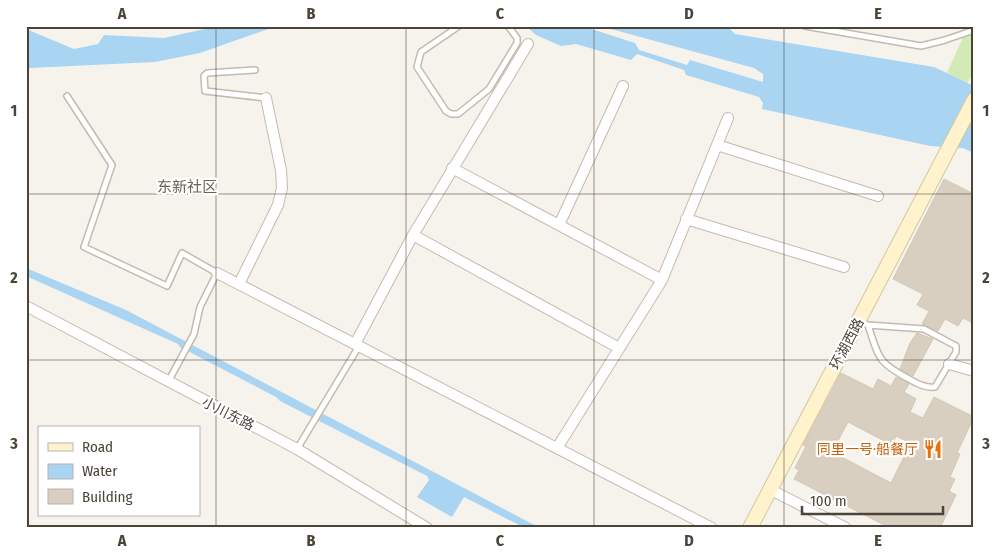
<svg xmlns="http://www.w3.org/2000/svg" width="1000" height="554" font-family="'Fira Sans Condensed','Noto Sans SC',sans-serif">
  <style>
    .green { fill: #d2eab5 }
    .water { fill: #a9d4f2 }
    .building { fill: #d8cfc1; stroke: #d3c7b4; fill-rule: evenodd }
    .lines { fill: none; stroke-linecap: round; stroke-linejoin: round }
    .service-casing { stroke: #c2bbae; stroke-width: 8 }
    .minor-casing { stroke: #c2bbae; stroke-width: 12 }
    .secondary-casing { stroke: #d6c79b; stroke-width: 16 }
    .service { stroke: #fff; stroke-width: 5 }
    .minor { stroke: #fff; stroke-width: 10 }
    .secondary { stroke: #fff3cd; stroke-width: 14 }
    .grid { fill: none; stroke: #4b4439; stroke-width: 1; stroke-opacity: 0.55 }
    .labels { text-anchor: middle; dominant-baseline: central; stroke-width: 4.5; stroke-linejoin: round; paint-order: stroke }
    .street-label { font-size: 14px; fill: #4b4439; stroke: #fff }
    .food-label { font-size: 14px; fill: #c56008; stroke: #fff; text-anchor: end }
    .neighbourhood-label { font-size: 15px; fill: #6e6250; stroke: #fff }
    .neatline { fill: none; stroke: #4b4439; stroke-width: 2 }
    .grid-label { font-size: 16px; text-anchor: middle; font-weight: bold; fill: #4b4439 }
  </style>
  <rect width="100%" height="100%" fill="#f6f3ec"/>
  <!-- green -->
  <path class="green" d="M968 26H974V73L967 83 947 73Z"/>
  <!-- water -->
  <path class="water" d="M218 26H277L200 53 155 62 30 68 26 73V29L74 49 98 44 104 35 164 38Z
    M526 26H582L635 43 639 50 687 65 690 60 763 82V74L754 68 600 26H727L735 34 934 67 974 86V153L963 148 930 146 762 109 763 103 759 97 686 75 684 70 637 54 631 60 576 44 561 46 536 35Z
    M26 268 126 310 540 528H525L464 497 452 517 417 497 429 480 427 476 280 401 276 397 180 347 178 344 26 276Z"/>
  <!-- building -->
  <path class="building" d="M944 179 974 194V315L971 322 963 318 958 326 945 319 938 331 922 324 929 311 917 305 923 294 893 279Z
    M917 333 933 339 913 376 900 369 910 343Z
    M841 373 873 389 878 379 891 386 896 377 909 384 904 392 916 399 910 412 923 418 934 397 974 417 957 453 960 454 950 477 955 479 949 491 956 495 940 528H890L794 479 799 470 795 468 806 446 803 445ZM848 422 892 445 896 436 911 443 891 483 832 452Z"/>
  <g class="lines">
    <!-- service casing -->
    <g class="service-casing">
      <path id="service" d="M459 26 421 52 417 67 446 111 451 114H458L489 89 517 43V38L508 26
        M805 26 921 46 945 40 974 30
        M255 70 207 73 204 76 205 91 266 98
        M67 96 112 165 84 247 167 286 182 253 217 273 200 307 194 334 168 382
        M859 321 868 325 924 329 956 346V352L935 387C925 388 918 384 909 379 877 362 879 358 868 325
        M297 449 359 346"/>
    </g>
    <!-- minor casing -->
    <g class="minor-casing">
      <path id="minor" d="M717 145 878 196
        M452 168 662 280
        M686 219 844 267
        M559 225 623 86
        M413 235 619 348
        M217 273 712 528
        M239 284 278 205 282 188 281 170 266 98
        M26 306 297 449 427 528
        M355 344 413 235 528 44
        M949 364 974 371
        M557 448 662 280 728 118
        M771 490 846 528"/>
    </g>
    <!-- secondary casing -->
    <g class="secondary-casing">
      <path id="secondary" d="M750 528 974 100"/>
    </g>
    <!-- service -->
    <use href="#service" class="service"/>
    <!-- minor -->
    <use href="#minor" class="minor"/>
    <!-- secondary -->
    <use href="#secondary" class="secondary"/>
  </g>
  <!-- grid -->
  <path class="grid" d="M216 26V528M406 26V528M594 26V528M784 26V528M26 194H974M26 360H974"/>
  <!-- icons -->
  <defs>
    <g id="restaurant-bare" transform="scale(1.5)"><path d="M-5-6h1v4h1v-4h1v4h1v-4h1v5L-1.5 .5V6h-2V.5L-5-1ZM5-6V6H3V1.5H1.5Q1.5-4 5-6Z" fill="#e8710a" stroke="#fff" stroke-width="2.5" paint-order="stroke"/></g>
  </defs>
  <g fill-rule="evenodd">
    <use href="#restaurant-bare" x="933" y="449"/>
  </g>
  <g class="labels">
    <!-- street labels -->
    <g class="street-label">
      <text transform="translate(847 344) rotate(-62)">环湖西路</text>
      <text transform="translate(228 414) rotate(27)">小川东路</text>
    </g>
    <!-- food labels -->
    <g class="food-label">
      <text x="918" y="449">同里一号·船餐厅</text>
    </g>
    <!-- neighbourhood labels -->
    <g class="neighbourhood-label">
      <text x="187" y="187">东新社区</text>
    </g>
  </g>
  <!-- border -->
  <rect width="1000" height="554" fill="none" stroke="#ffffff" stroke-width="55"/>
  <!-- legend -->
  <rect x="38" y="426" width="162" height="90" fill="#ffffff" stroke="#b7b4b0"/>
  <rect x="48" y="443" width="25" height="8" fill="#fff3cd" stroke="#b7b4b0"/>
  <text x="82" y="452" font-size="15" fill="#4b4439">Road</text>
  <rect x="48" y="464" width="25" height="15" fill="#a9d4f2" stroke="#b7b4b0"/>
  <text x="82" y="476" font-size="15" fill="#4b4439">Water</text>
  <rect x="48" y="489" width="25" height="15" fill="#d8cfc1" stroke="#b7b4b0"/>
  <text x="82" y="502" font-size="15" fill="#4b4439">Building</text>
  <!-- scale -->
  <path d="M802 506v8h141v-8" fill="none" stroke="#4b4439" stroke-width="2.5"/>
  <text x="810" y="506" font-size="15" fill="#4b4439" stroke="#ffffff" stroke-width="4" paint-order="stroke">100 m</text>
  <rect x="28" y="28" width="944" height="498" class="neatline"/>
  <g class="grid-label">
    <text x="122" y="19">A</text>
    <text x="311" y="19">B</text>
    <text x="500" y="19">C</text>
    <text x="689" y="19">D</text>
    <text x="878" y="19">E</text>
    <text x="14" y="116">1</text>
    <text x="986" y="116">1</text>
    <text x="14" y="283">2</text>
    <text x="986" y="283">2</text>
    <text x="14" y="449">3</text>
    <text x="986" y="449">3</text>
    <text x="122" y="546">A</text>
    <text x="311" y="546">B</text>
    <text x="500" y="546">C</text>
    <text x="689" y="546">D</text>
    <text x="878" y="546">E</text>
  </g>
</svg>
